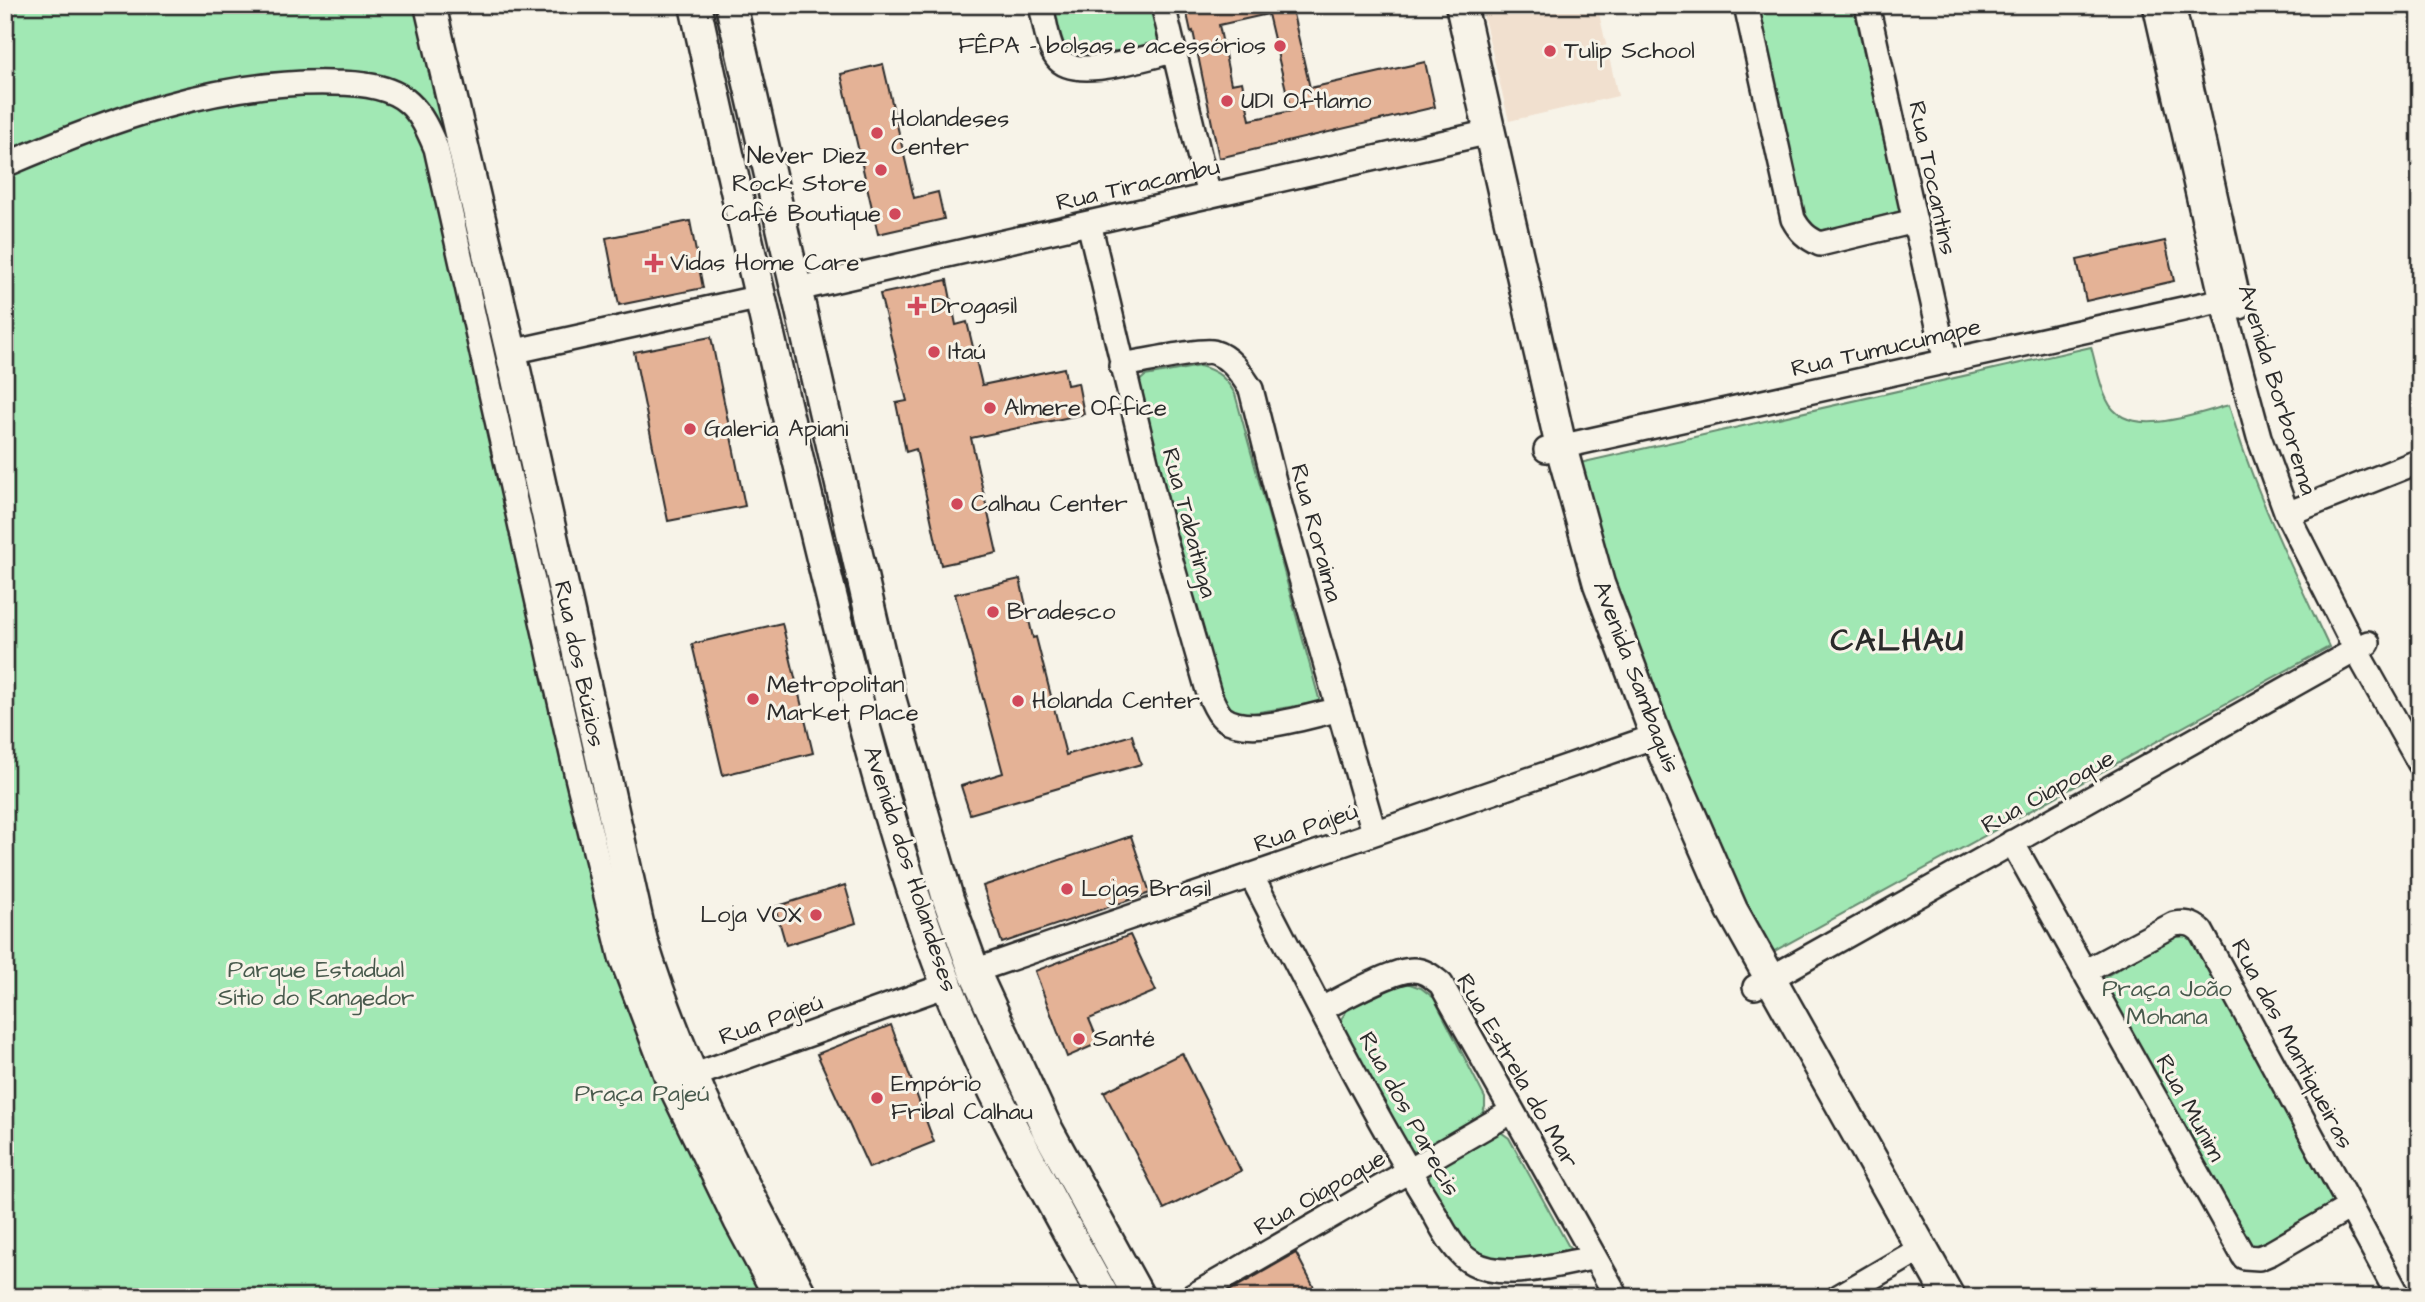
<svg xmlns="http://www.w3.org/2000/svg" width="2425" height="1302" font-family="'Architects Daughter',sans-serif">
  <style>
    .built { fill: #f1e0cf }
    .green { fill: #a1e8b4; stroke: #668a70; stroke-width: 2 }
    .building { fill: #e4b296; stroke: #2b2b2b; stroke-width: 2; fill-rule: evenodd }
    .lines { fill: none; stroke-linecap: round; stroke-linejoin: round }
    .minor-casing { stroke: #2b2b2b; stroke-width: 28 }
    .major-casing { stroke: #2b2b2b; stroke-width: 35 }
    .minor { stroke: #f7f3e8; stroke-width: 23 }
    .major { stroke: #f7f3e8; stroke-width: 30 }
    .poi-dot { fill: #d1495b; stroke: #f7f3e8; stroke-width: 2.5 }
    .labels { text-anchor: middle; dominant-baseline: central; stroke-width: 6; stroke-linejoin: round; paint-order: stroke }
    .poi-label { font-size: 24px; fill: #2b2b2b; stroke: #f7f3e8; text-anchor: start }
    .street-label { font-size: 24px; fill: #2b2b2b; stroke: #f7f3e8 }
    .park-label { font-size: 24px; fill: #485a4d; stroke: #f7f3e8 }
    .district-label { font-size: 32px; font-weight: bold; letter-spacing: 2px; fill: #2b2b2b; stroke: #f7f3e8 }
  </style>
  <rect width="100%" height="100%" fill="#f7f3e8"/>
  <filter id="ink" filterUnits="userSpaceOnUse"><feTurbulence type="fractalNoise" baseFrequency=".0143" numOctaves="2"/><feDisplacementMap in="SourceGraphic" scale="14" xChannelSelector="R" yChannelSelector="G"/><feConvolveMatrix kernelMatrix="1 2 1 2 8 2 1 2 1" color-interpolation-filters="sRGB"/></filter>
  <g filter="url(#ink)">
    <!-- built -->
    <path class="built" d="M1597 5 1618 96 1509 121 1481 6Z"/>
    <!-- green -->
    <path class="green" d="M5 5H418L498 355 629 960 789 1297H5Z
      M1053 5H1153L1159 31 1157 46 1089 61 1073 59 1061 45Z
      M1756 5H1853L1900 211 1819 234 1802 218Z
      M2091 347C2096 364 2099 384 2107 400 2126 442 2198 413 2229 405 2253 489 2292 568 2329 647L1771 953 1735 889 1670 737 1612 582 1580 463Z
      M1200 366C1218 371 1226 378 1235 394L1320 702 1241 715 1228 710 1218 692 1134 386 1145 376Z
      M2180 930 2190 933 2334 1204 2256 1250 2245 1245 2096 983Z
      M1404 982 1421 988 1434 998 1485 1098V1107L1480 1118 1423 1153 1405 1149 1342 1031 1341 1019 1348 1009Z
      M1494 1131 1502 1133 1509 1138 1574 1256 1493 1264 1473 1255 1426 1186 1431 1173 1437 1165Z"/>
    <!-- building -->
    <path class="building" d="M1185 5H1291L1310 88 1425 62 1435 107 1219 158 1193 31 1191 32ZM1268 14 1291 111 1250 120 1242 82 1231 84 1219 25Z
      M883 64 914 198 938 192 944 219 878 234 841 74Z
      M690 221 703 288 619 305 606 238Z
      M2165 241 2174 281 2086 301 2077 260Z
      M947 280 956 325 967 322 982 385 1064 368 1067 385 1078 383 1084 414 971 438 997 553 941 565 916 449 906 452 896 403 907 401 880 294Z
      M711 337 745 506 668 521 634 352Z
      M1020 579 1033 638 1036 637 1066 755 1132 735 1141 764 970 814 961 786 1003 773 955 594Z
      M782 623 813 753 723 775 692 644Z
      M1131 836 1150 893 1002 943 983 886Z
      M845 885 856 923 786 945 775 907Z
      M1130 935 1156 991 1089 1019 1099 1043 1067 1057 1035 971Z
      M891 1025 934 1142 869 1168 817 1054Z
      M1182 1053 1241 1171 1164 1209 1104 1092Z
      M1296 1253 1319 1297H1219Z"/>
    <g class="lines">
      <!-- minor casing -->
      <g class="minor-casing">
        <path id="minor" d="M1041 5C1045 22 1047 45 1057 58 1075 82 1149 56 1174 51
          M1163 5 1209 196
          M1746 5 1793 219C1800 232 1807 238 1820 244L1915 221
          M1867 5 1946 362
          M2155 5 2222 300 2259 437 2287 514 2356 650 2420 764
          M2173 5 2240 307
          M5 165C109 120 218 80 333 83 357 83 390 85 409 103 422 115 429 132 436 148L577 777 621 957 670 1086 736 1222 776 1297
          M1089 223 1164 537 1209 694C1213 702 1217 713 1223 718 1249 737 1307 716 1337 710
          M797 289 1490 132
          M511 352 761 297
          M1121 365C1137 363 1202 349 1213 352 1231 357 1241 374 1251 389L1281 509 1374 832
          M1546 450 2237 297
          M2287 514 2420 461
          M2012 842 2244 1257 2259 1258 2271 1253 2350 1207
          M1251 875C1308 985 1364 1098 1429 1204 1440 1223 1453 1253 1473 1263 1505 1281 1558 1264 1593 1258
          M974 971 1656 736
          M2084 972 2174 924C2186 922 2192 923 2201 931L2399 1297
          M1755 987 2368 643
          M1321 1009C1342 999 1391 970 1413 970 1425 970 1432 977 1441 984L1617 1297
          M692 1076 947 985
          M1191 1297 1511 1112
          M1838 1297 1922 1248"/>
      </g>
      <!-- major casing -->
      <g class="major-casing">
        <path id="major" d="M430 5 511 352 642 941C680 1065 741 1182 802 1297
          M695 5C737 197 780 388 827 579 861 716 895 854 947 985 990 1094 1048 1195 1104 1297
          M731 5 890 698 948 899 974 971 1047 1129 1139 1297
          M1461 5 1561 447 1599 584 1656 736 1732 910 1949 1297"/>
      </g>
      <!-- minor -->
      <use href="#minor" class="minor"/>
      <!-- major -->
      <use href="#major" class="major"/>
    </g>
  </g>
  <!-- markers -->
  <g class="poi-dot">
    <circle cx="1280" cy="46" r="7"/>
    <circle cx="1550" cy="51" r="7"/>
    <circle cx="1227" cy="101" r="7"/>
    <circle cx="877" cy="133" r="7"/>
    <circle cx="881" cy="170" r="7"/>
    <circle cx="895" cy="214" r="7"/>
    <path d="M650.5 252.5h7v7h7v7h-7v7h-7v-7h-7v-7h7z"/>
    <path d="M913.5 295.5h7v7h7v7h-7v7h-7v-7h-7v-7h7z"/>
    <circle cx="934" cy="352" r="7"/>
    <circle cx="990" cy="408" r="7"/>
    <circle cx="690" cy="429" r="7"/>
    <circle cx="957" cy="504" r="7"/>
    <circle cx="993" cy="612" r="7"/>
    <circle cx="753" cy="699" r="7"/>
    <circle cx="1018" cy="701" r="7"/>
    <circle cx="1067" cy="889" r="7"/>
    <circle cx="816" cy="915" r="7"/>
    <circle cx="1079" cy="1039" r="7"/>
    <circle cx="877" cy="1098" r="7"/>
  </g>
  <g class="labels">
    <!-- poi labels -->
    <g class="poi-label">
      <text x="1266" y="46" text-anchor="end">FÊPA - bolsas e acessórios</text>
      <text x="1564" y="51">Tulip School</text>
      <text x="1241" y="101">UDI Oftlamo</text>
      <text x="891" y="119">Holandeses<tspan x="891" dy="28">Center</tspan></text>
      <text x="867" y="156" text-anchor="end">Never Diez<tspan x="867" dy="28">Rock Store</tspan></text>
      <text x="881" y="214" text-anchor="end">Café Boutique</text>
      <text x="670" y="263">Vidas Home Care</text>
      <text x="931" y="306">Drogasil</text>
      <text x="948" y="352">Itaú</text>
      <text x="1004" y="408">Almere Office</text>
      <text x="704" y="429">Galeria Apiani</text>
      <text x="971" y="504">Calhau Center</text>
      <text x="1007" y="612">Bradesco</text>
      <text x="767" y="685">Metropolitan<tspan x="767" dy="28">Market Place</tspan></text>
      <text x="1032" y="701">Holanda Center</text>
      <text x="1081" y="889">Lojas Brasil</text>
      <text x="802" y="915" text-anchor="end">Loja VOX</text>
      <text x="1093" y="1039">Santé</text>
      <text x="891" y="1084">Empório<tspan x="891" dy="28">Fribal Calhau</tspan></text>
    </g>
    <!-- street labels -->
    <g class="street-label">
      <text transform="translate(1932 178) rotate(78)">Rua Tocantins</text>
      <text transform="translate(1138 185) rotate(-13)">Rua Tiracambu</text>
      <text transform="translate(1886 348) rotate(-13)">Rua Tumucumape</text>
      <text transform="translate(2277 390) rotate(73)">Avenida Borborema</text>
      <text transform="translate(1189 523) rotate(75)">Rua Tabatinga</text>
      <text transform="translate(1316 533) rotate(75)">Rua Roraima</text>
      <text transform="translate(579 664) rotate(78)">Rua dos Búzios</text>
      <text transform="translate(1636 677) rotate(69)">Avenida Sambaquis</text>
      <text transform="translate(2048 792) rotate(-29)">Rua Oiapoque</text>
      <text transform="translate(1306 828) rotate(-19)">Rua Pajeú</text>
      <text transform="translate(910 869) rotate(72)">Avenida dos Holandeses</text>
      <text transform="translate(771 1020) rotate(-20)">Rua Pajeú</text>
      <text transform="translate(2292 1044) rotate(62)">Rua das Mantiqueiras</text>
      <text transform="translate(1517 1071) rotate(60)">Rua Estrela do Mar</text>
      <text transform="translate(2190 1108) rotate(61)">Rua Munim</text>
      <text transform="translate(1409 1114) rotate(61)">Rua dos Parecis</text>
      <text transform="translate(1320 1193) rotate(-30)">Rua Oiapoque</text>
    </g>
    <!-- park labels -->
    <g class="park-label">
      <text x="316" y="970">Parque Estadual<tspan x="316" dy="28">Sítio do Rangedor</tspan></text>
      <text x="2167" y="989">Praça João<tspan x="2167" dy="28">Mohana</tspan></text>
      <text x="642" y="1094">Praça Pajeú</text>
    </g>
    <!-- district labels -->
    <g class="district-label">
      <text x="1898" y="640">CALHAU</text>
    </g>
  </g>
  <!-- margin -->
  <rect width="2425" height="1302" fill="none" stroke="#f7f3e8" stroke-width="28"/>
  <rect x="14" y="14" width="2397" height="1274" fill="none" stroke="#2b2b2b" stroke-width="2.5" filter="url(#ink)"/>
</svg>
